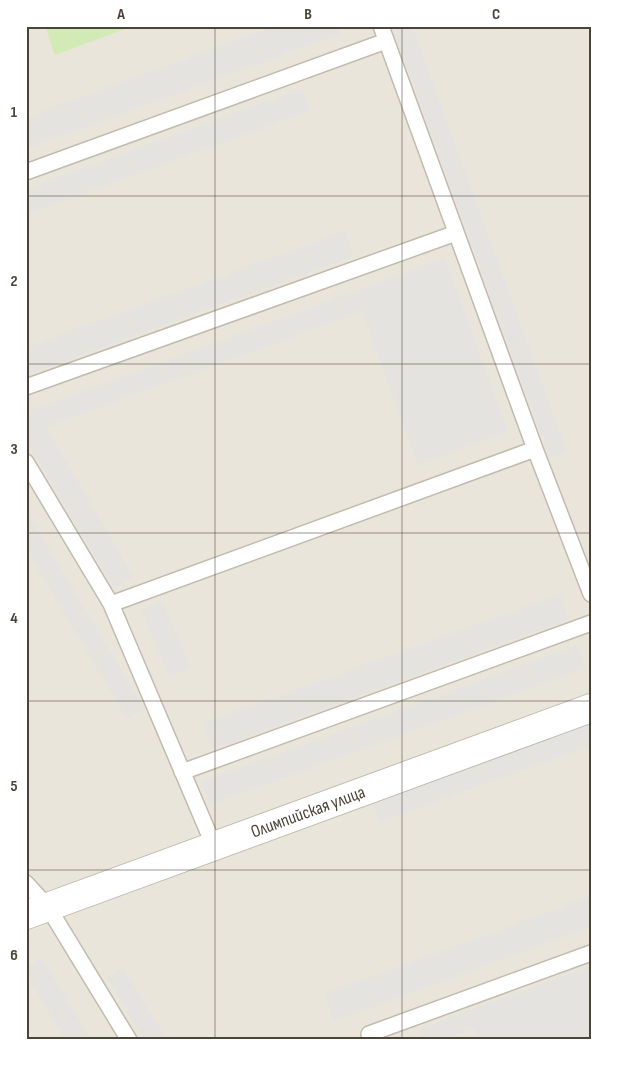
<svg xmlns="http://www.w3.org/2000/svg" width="617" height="1066" font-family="'Sofia Sans Condensed',sans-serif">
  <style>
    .residential { fill: #eae5da }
    .green { fill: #d2eab5 }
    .parking { fill: #e5e3e0 }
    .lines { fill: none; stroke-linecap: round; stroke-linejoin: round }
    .service-casing { stroke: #c2bbae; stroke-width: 18 }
    .minor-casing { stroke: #c2bbae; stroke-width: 30 }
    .service { stroke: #fff; stroke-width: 15 }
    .minor { stroke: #fff; stroke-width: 28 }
    .grid { fill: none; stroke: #4b4439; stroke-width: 1; stroke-opacity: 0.55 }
    .labels { text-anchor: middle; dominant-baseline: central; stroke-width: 4; stroke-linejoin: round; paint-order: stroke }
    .street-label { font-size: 18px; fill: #4b4439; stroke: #fff }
    .neatline { fill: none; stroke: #4b4439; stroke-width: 2 }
    .grid-label { font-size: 16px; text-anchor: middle; font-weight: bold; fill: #4b4439 }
  </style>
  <rect width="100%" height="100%" fill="#f6f3ec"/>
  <!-- residential -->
  <path class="residential" d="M26 26H591V1040H30L26 1033Z"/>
  <!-- green -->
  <path class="green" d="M45 26H133L55 55Z"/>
  <!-- parking -->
  <path class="parking" d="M274 26H338L340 34 26 149V117Z
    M392 26H412L567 452 550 459Z
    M302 88 310 111 26 215V189Z
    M345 231 354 256 26 375V347Z
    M445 258 508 432 418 465 362 312 46 427 134 577 114 588 26 441V412Z
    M26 510 144 708 127 719 26 549Z
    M560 594 569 619 213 749 203 723Z
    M162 601 191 668 170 677 141 610Z
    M577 645 586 668 210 805 201 782Z
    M591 719V746L379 822 373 803Z
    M591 896V927L334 1021 324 994Z
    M41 958H42L91 1040H65L26 975V967Z
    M591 966V1040H478L474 1028 441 1040H425L420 1028Z
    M123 968 167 1040H144L107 977Z"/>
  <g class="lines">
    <!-- service casing -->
    <g class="service-casing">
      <path id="service" d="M381 26 535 449 591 594
        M26 172 386 41
        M26 387 456 233
        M26 462 111 604 214 846
        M111 604 535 449
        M182 772 591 623
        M26 883 48 907 129 1040
        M372 1040 369 1034 591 953"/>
    </g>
    <!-- minor casing -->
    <g class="minor-casing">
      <path id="minor" d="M26 915 591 708"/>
    </g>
    <!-- service -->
    <use href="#service" class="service"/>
    <!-- minor -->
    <use href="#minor" class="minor"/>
  </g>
  <!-- grid -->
  <path class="grid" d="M215 26V1040M402 26V1040M26 196H591M26 364H591M26 533H591M26 701H591M26 870H591"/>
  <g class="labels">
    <!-- street labels -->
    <g class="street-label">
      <text transform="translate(308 812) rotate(-20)">Олимпийская улица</text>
    </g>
  </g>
  <!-- border -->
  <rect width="617" height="1066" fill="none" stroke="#ffffff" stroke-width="55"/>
  <rect x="28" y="28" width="562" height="1010" class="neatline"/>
  <g class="grid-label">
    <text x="121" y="19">A</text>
    <text x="308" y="19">B</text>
    <text x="496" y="19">C</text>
    <text x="14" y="117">1</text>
    <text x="14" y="286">2</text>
    <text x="14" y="454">3</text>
    <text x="14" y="623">4</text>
    <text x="14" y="791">5</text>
    <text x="14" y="960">6</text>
  </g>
</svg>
